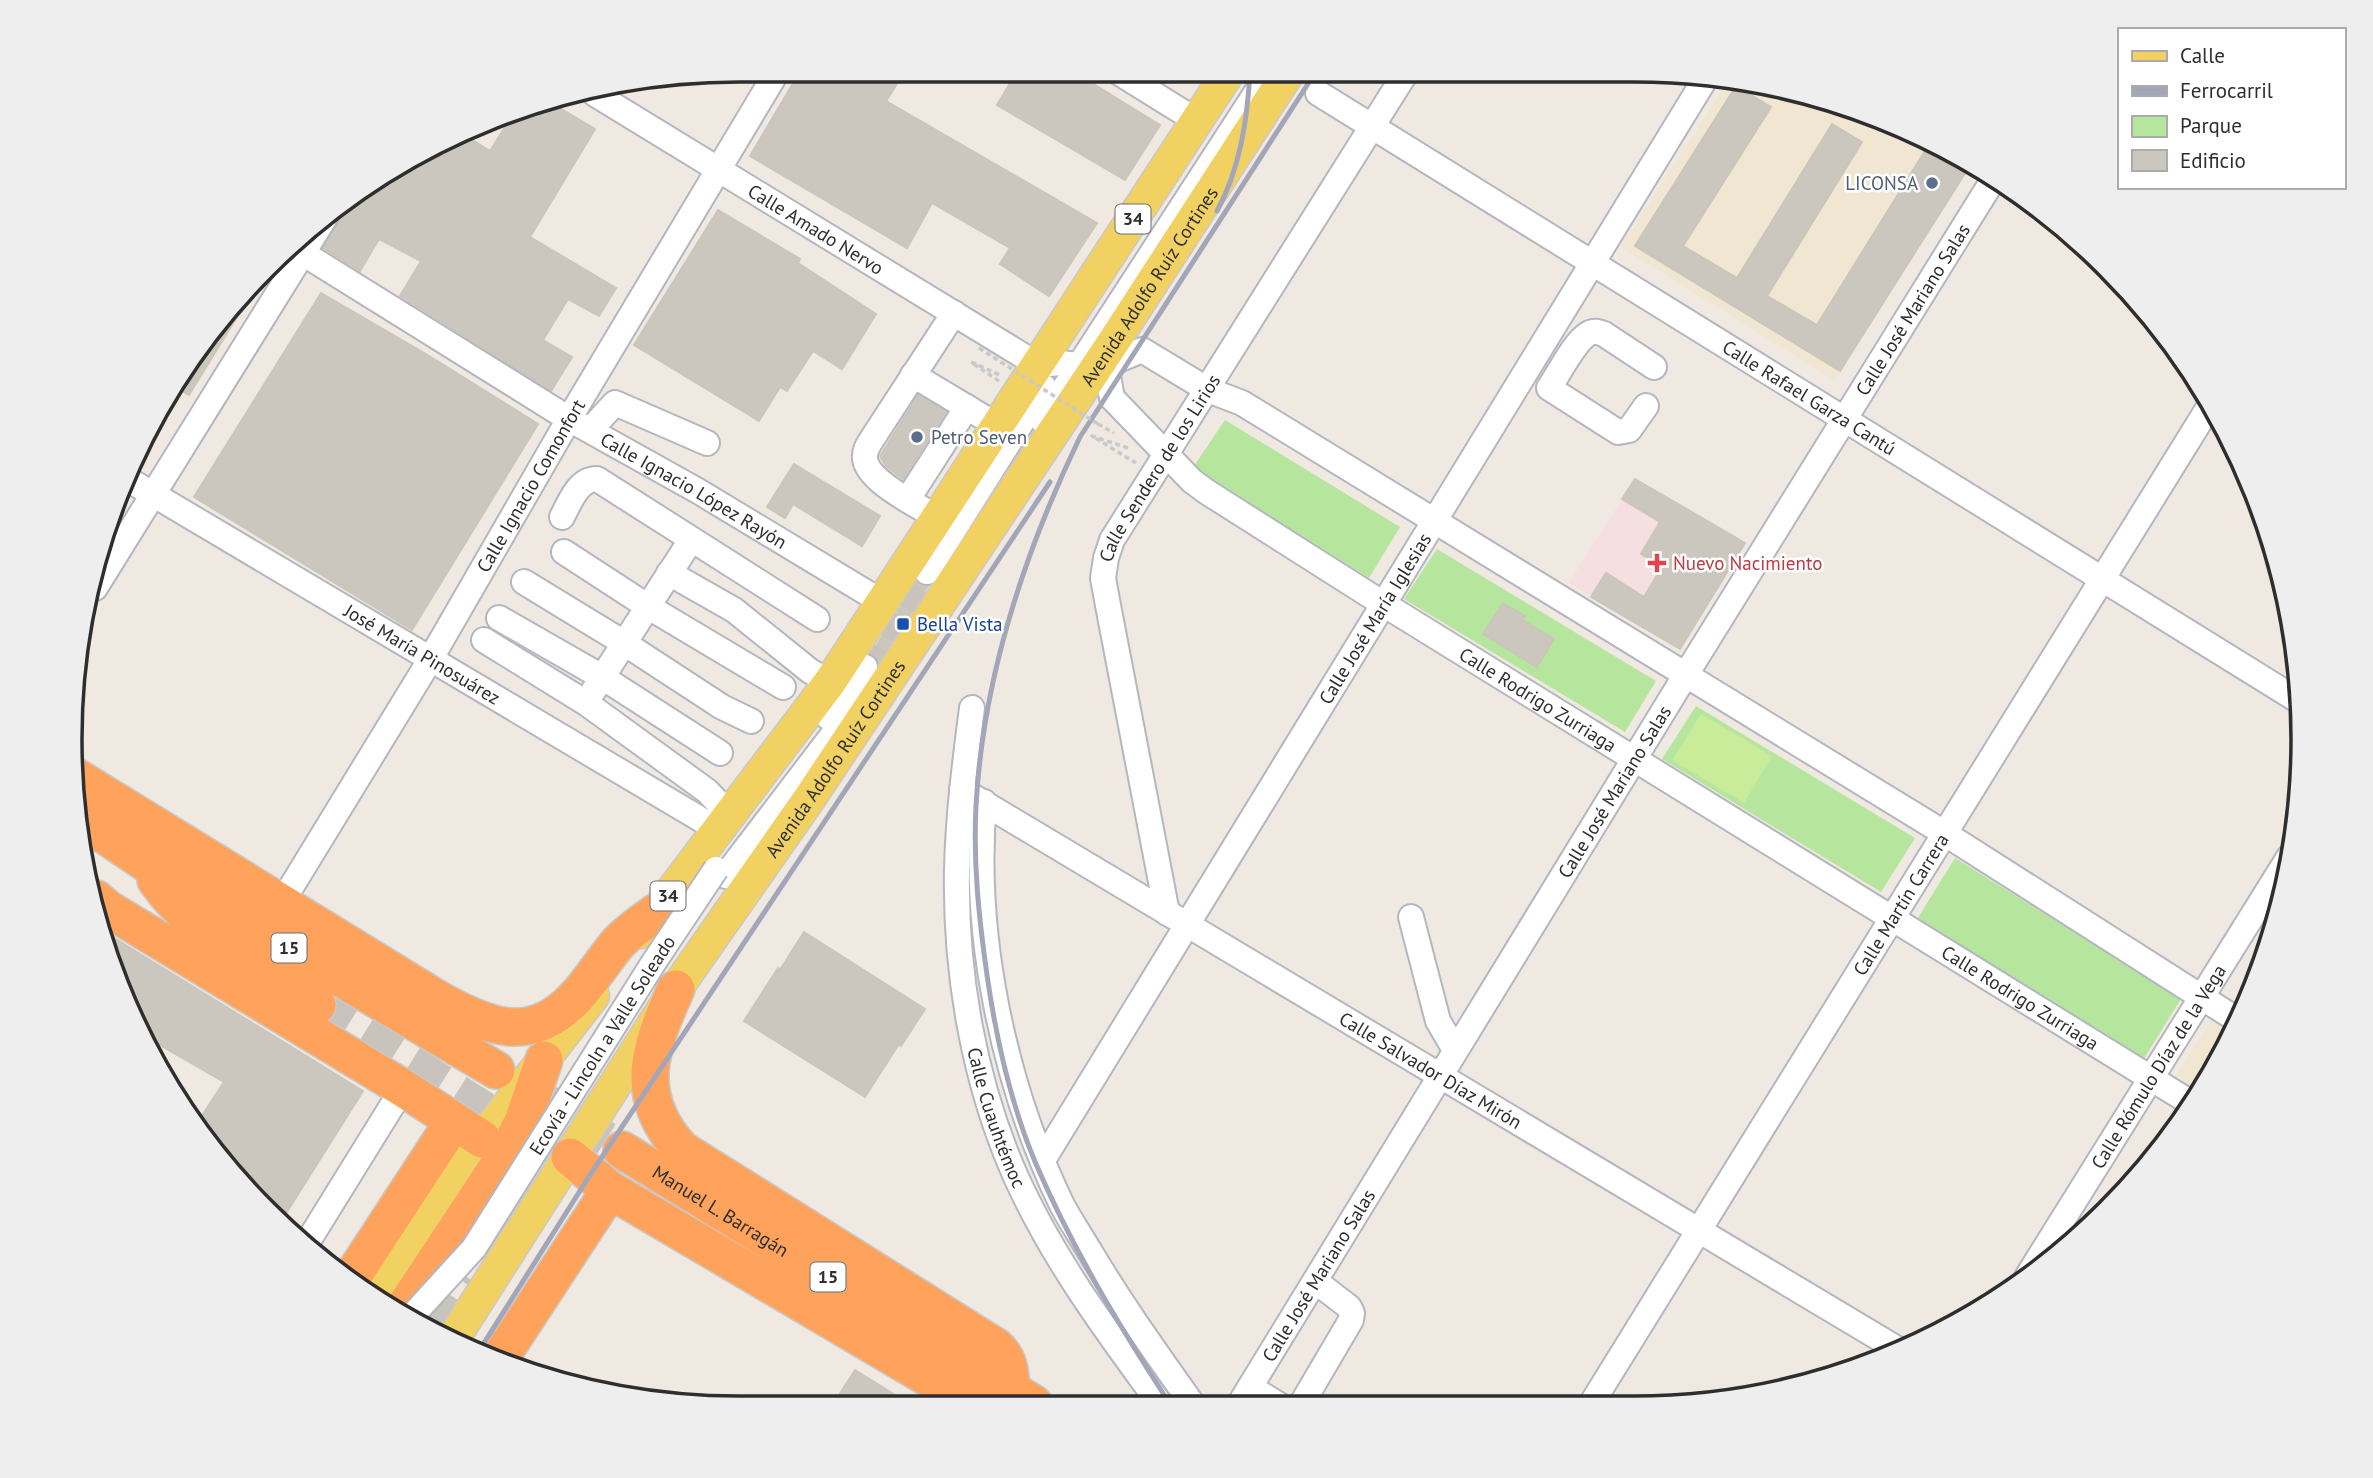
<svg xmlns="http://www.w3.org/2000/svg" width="2373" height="1478" font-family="'PT Sans',sans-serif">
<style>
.education{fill:#f0e6d1}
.medical{fill:#f5dfe0}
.green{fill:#b6e59e}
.pitch{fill:#c9ec9a}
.building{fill:#cbc7bf;stroke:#cbc5ba;stroke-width:2}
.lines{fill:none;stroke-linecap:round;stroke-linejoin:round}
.minor-tunnel{stroke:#c8c4bd;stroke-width:24;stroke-dasharray:24 12;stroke-linecap:butt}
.highway-tunnel{stroke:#c8c4bd;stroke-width:37;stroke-dasharray:37 18;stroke-linecap:butt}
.minor-casing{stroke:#b4b7c1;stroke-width:28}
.major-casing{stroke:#c9c9c9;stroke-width:35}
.highway-casing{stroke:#c9c9c9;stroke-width:40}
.path{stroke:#c9c9c9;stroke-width:3.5;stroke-dasharray:5 3.5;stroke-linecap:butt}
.minor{stroke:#fff;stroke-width:24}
.major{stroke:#f2d163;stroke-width:32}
.highway{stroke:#ffa35c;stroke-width:37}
.rail{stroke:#a3a6b8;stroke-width:5}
.minor-bridge-casing{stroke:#b4b7c1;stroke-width:28;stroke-linecap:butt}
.path-bridge{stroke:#c9c9c9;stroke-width:3.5;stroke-dasharray:5 3.5;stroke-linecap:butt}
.minor-bridge{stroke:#fff;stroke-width:24}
.service-dot{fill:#5c6f8a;stroke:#fff;stroke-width:2.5}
.health-dot{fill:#e0444e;stroke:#fff;stroke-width:2.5}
.transit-dot{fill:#1a4fb4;stroke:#fff;stroke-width:2.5}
.labels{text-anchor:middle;stroke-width:5;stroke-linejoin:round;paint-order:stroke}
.shield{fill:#fff;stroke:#6d6d6d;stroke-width:2}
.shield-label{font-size:18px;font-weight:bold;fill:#2e2e2e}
.service-label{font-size:19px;fill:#4e5e75;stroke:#fff;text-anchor:end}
.street-label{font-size:19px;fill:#2e2e2e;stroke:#fff}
.health-label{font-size:19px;fill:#be3a42;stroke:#fff;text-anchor:start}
.transit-label{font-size:19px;fill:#164399;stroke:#fff;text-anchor:start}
.rim{fill:none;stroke:#2e2e2e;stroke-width:3.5}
</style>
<rect width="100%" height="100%" fill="#efe9e1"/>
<!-- education -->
<g class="education">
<path d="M1730 78 1885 120 1928 146 1898 196 1935 220 1834 380 1621 247Z"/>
<path d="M2212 1020 2235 1034 2198 1093 2174 1079Z"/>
</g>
<!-- medical -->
<path class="medical" d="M1635 479 1745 543 1680 649 1569 583Z"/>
<!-- green -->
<g class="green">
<path d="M1225 420 1400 527 1369 578 1192 469Z"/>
<path d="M1437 549 1656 681 1625 732 1404 599Z"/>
<path d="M1696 706 1915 838 1881 892 1662 759Z"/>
<path d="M1955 858 2181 999 2143 1060 1916 921Z"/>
</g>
<!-- pitch -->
<path class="pitch" d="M1701 714 1772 756 1744 803 1672 760Z"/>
<!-- building -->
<g class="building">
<path d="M801 70 905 71 886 101 1097 223 1049 296 1000 264 1010 248 932 203 907 248 750 156Z"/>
<path d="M1017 72H1074L1160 125 1125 180 997 105Z"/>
<path d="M1736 86 1771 107 1683 246 1737 278 1832 124 1862 142 1767 296 1817 325 1928 146 1967 170 1840 371 1635 246Z"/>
<path d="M548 101 595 129 530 237 616 288 599 316 568 299 543 340 572 357 551 391 400 296 421 261 379 239 360 271 323 248 353 197 466 136 490 151 516 110 524 105Z"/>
<path d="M718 210 800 259 798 263 876 314 842 369 813 351 787 391 780 387 759 421 634 345Z"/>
<path d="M321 293 426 354 538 424 412 630 194 497Z"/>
<path d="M240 300 245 304 189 395 178 389 208 332Z"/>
<path d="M918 395 946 412 903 479 886 466 880 456Z"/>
<path d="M794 464 880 516 862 546 793 504 785 518 767 507Z"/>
<path d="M1635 479 1745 543 1680 649 1591 597 1606 573 1644 597 1662 567 1641 554 1660 522 1622 499Z"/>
<path d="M917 582 928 586 879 661 871 654Z"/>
<path d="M1503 603 1525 616 1522 620 1554 639 1537 667 1483 634Z"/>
<path d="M101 930 363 1091 283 1218 196 1125 224 1082 146 1037 105 954Z"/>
<path d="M804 932 925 1009 901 1046 899 1044 865 1097 744 1021 778 968 780 970Z"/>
<path d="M855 1370 908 1403H834Z"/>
</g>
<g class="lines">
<!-- minor-tunnel -->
<path class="minor-tunnel" d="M865 667 927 572"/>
<!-- highway-tunnel -->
<g class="highway-tunnel">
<path d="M317 1005 481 1108 505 1129 516 1149"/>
<path d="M528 1091 622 1150"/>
<path d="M425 1323 457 1271"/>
</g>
<defs>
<g id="minor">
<path d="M1118 72 1197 121"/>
<path id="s1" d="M1318 93 2299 701"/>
<path id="s2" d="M595 94 1038 365 1060 363 1096 367 1106 365 1142 350 1208 390 1242 403 1944 833 2239 1021"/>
<path id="s3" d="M293 247 569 419 698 491 882 602"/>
<path id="s4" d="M1106 365 1112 398 1192 481 1207 492 1385 605 2191 1103"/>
<path d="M913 375 998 426"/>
<path d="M1646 406 1629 430 1618 432 1549 388C1558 375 1575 341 1588 334 1594 330 1599 332 1604 334L1654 367"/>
<path d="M1043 421 1269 73"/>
<path d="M590 430 615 403 707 443"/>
<path id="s5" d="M129 480 717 829"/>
<path d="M908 499 967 407"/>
<path d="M562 517C570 502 578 479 597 479L817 619"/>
<path d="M938 518C919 506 868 482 865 459 864 451 868 445 872 439L954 313"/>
<path d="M564 552 647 606 783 687"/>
<path d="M927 572 1044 387"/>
<path d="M669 573 734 610 810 671 830 682"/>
<path d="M524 582 624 643 722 707 751 721"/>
<path d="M95 588 329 211"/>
<path d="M499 618 602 677 720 753"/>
<path d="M484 640 586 703 707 791 729 814"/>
<path d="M594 690 691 540"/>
<path id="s6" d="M972 708C965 762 958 817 957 871 955 973 974 1083 1016 1177 1053 1259 1107 1332 1160 1404"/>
<path d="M828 717 865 667"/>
<path id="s7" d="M962 790 1899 1350"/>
<path d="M984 802C972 935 1004 1085 1062 1205 1070 1220 1080 1235 1089 1250 1121 1304 1157 1354 1193 1405"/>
<path d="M725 876 854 707"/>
<path id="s8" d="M282 902 430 660 569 419 778 70"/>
<path id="s9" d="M1167 913 1107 600 1103 578 1106 558 1112 540 1405 74"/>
<path d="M1411 917 1438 1021 1455 1050"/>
<path id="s10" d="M1043 1160 1707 76"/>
<path d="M307 1243 403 1088"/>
<path id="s11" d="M2027 1277 2289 857"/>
<path d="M1250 1387 1279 1405"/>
<path id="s12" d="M1239 1405 1685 676 1993 180"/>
<path d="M1301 1405 1351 1320 1352 1313 1349 1307 1315 1281"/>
<path id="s13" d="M1590 1406 2212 402"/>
</g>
<g id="major">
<path d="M641 932 830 682 1228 73"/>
<path d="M378 1296 482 1139 593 996"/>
<path id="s14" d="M453 1339 676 989 809 799 1116 338 1288 73"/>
</g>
<g id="highway">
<path d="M76 777 439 1000C489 1027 530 1045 575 998 591 981 603 961 618 943 628 932 643 922 655 913"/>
<path d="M84 821 143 861 496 1070"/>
<path d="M156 880C195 936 261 968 317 1005"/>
<path d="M96 899 108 909 403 1088 482 1139"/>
<path id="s15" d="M622 1150 1034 1404"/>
<path d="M570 1157 610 1190 946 1388 974 1397 1011 1390C1010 1373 1010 1360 996 1347L682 1150C632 1097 649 1048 676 989"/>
<path d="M350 1280 454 1121"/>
<path d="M403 1310 507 1153 523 1122 544 1060"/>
<path d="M498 1361 610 1190"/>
</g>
</defs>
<!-- minor casing -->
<use href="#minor" class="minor-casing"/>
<!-- major casing -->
<use href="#major" class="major-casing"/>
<!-- highway casing -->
<use href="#highway" class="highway-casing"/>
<!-- path -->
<g class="path">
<path d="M999 381 971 362 1000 375"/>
<path d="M1098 424 1114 433"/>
<path d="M1128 448 1092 436 1136 463"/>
</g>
<!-- minor -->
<use href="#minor" class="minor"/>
<!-- major -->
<use href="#major" class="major"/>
<!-- highway -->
<use href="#highway" class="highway"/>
<!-- rail -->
<g class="rail">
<path d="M1217 211C1240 169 1247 121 1250 73"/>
<path d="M477 1354 590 1175 1050 482"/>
<path d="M1170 1404C1120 1327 1073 1250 1036 1164 1011 1105 996 1038 987 975 979 919 973 863 976 806 983 676 1024 553 1080 437L1315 73"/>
</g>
<defs>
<g id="minor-bridge">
<path id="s16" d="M412 1316 474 1248 654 962 716 869"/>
</g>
</defs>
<!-- minor-bridge casing -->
<use href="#minor-bridge" class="minor-bridge-casing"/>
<!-- path-bridge -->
<path class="path-bridge" d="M979 348 1098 424"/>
<!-- minor-bridge -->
<use href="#minor-bridge" class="minor-bridge"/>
</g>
<!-- markers -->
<g class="service-dot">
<circle cx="1932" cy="183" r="7"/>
<circle cx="917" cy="437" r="7"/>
</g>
<path class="health-dot" d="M1653.5 552.5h7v7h7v7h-7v7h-7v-7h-7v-7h7z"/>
<rect class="transit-dot" x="896" y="617" width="14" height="14" rx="3.5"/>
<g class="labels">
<!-- shield labels -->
<g class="shield">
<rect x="1115.5" y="204.5" width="35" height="29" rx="5"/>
<rect x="650.5" y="881.5" width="35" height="29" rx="5"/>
<rect x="271.5" y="933.5" width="35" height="29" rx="5"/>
<rect x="810.5" y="1262.5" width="35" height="29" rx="5"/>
</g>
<g class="shield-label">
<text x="1133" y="225">34</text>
<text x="668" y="902">34</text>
<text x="289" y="954">15</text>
<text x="828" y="1283">15</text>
</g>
<!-- service labels -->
<g class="service-label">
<text x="1918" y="190">LICONSA</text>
<text x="931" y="444" text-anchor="start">Petro Seven</text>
</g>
<!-- street labels -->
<g class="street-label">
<text dy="7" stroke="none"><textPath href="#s2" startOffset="259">Calle Amado Nervo</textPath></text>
<text dy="7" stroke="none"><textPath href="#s14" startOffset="1262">Avenida Adolfo Ruíz Cortines</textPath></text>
<text dy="7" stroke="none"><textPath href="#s12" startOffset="1286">Calle José Mariano Salas</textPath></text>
<text dy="7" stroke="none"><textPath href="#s1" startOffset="578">Calle Rafael Garza Cantú</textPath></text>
<text dy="7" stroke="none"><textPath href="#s9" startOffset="466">Calle Sendero de los Lirios</textPath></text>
<text dy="7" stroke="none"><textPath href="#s8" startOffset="485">Calle Ignacio Comonfort</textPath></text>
<text dy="7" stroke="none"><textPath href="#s3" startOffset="469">Calle Ignacio López Rayón</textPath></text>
<text dy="7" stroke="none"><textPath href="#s10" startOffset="635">Calle José María Iglesias</textPath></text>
<text dy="7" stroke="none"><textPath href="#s5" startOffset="341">José María Pinosuárez</textPath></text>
<text dy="7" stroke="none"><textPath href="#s4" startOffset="558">Calle Rodrigo Zurriaga</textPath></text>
<text dy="7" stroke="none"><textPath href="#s14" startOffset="695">Avenida Adolfo Ruíz Cortines</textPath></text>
<text dy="7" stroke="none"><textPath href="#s12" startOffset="719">Calle José Mariano Salas</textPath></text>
<text dy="7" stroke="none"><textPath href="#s13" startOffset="590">Calle Martín Carrera</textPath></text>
<text dy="7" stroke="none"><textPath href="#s4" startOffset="1125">Calle Rodrigo Zurriaga</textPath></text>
<text dy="7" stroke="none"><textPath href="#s16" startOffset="332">Ecovía - Lincoln a Valle Soleado</textPath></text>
<text dy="7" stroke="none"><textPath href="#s11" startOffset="248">Calle Rómulo Díaz de la Vega</textPath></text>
<text dy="7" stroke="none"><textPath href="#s7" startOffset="546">Calle Salvador Díaz Mirón</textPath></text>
<text dy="7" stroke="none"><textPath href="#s6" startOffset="415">Calle Cuauhtémoc</textPath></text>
<text dy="7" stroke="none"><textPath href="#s15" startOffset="116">Manuel L. Barragán</textPath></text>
<text dy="7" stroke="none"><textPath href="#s12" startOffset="152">Calle José Mariano Salas</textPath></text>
</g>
<!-- health labels -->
<g class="health-label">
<text x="1673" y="570">Nuevo Nacimiento</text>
</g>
<!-- transit labels -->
<g class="transit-label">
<text x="917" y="631">Bella Vista</text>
</g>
</g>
<!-- crop -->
<path d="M0 0H2373V1478H0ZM739 82H1634A657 657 0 0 1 2291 739V739A657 657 0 0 1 1634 1396H739A657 657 0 0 1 82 739V739A657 657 0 0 1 739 82Z" fill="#eee" fill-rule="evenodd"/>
<path class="rim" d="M739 82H1634A657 657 0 0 1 2291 739V739A657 657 0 0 1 1634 1396H739A657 657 0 0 1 82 739V739A657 657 0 0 1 739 82Z"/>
<!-- legend -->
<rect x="2118" y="28" width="228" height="161" fill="#ffffff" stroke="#ababab" stroke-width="2"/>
<rect x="2132" y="51" width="35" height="10" fill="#f2d163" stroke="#ababab" stroke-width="2"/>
<text x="2180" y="63" font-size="21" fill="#2e2e2e">Calle</text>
<rect x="2132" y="86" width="35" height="10" fill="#a3a6b8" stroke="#ababab" stroke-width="2"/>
<text x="2180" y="98" font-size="21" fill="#2e2e2e">Ferrocarril</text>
<rect x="2132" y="116" width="35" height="21" fill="#b6e59e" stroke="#ababab" stroke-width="2"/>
<text x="2180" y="133" font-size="21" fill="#2e2e2e">Parque</text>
<rect x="2132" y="150" width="35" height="21" fill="#cbc7bf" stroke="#ababab" stroke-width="2"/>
<text x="2180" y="168" font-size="21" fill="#2e2e2e">Edificio</text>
</svg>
